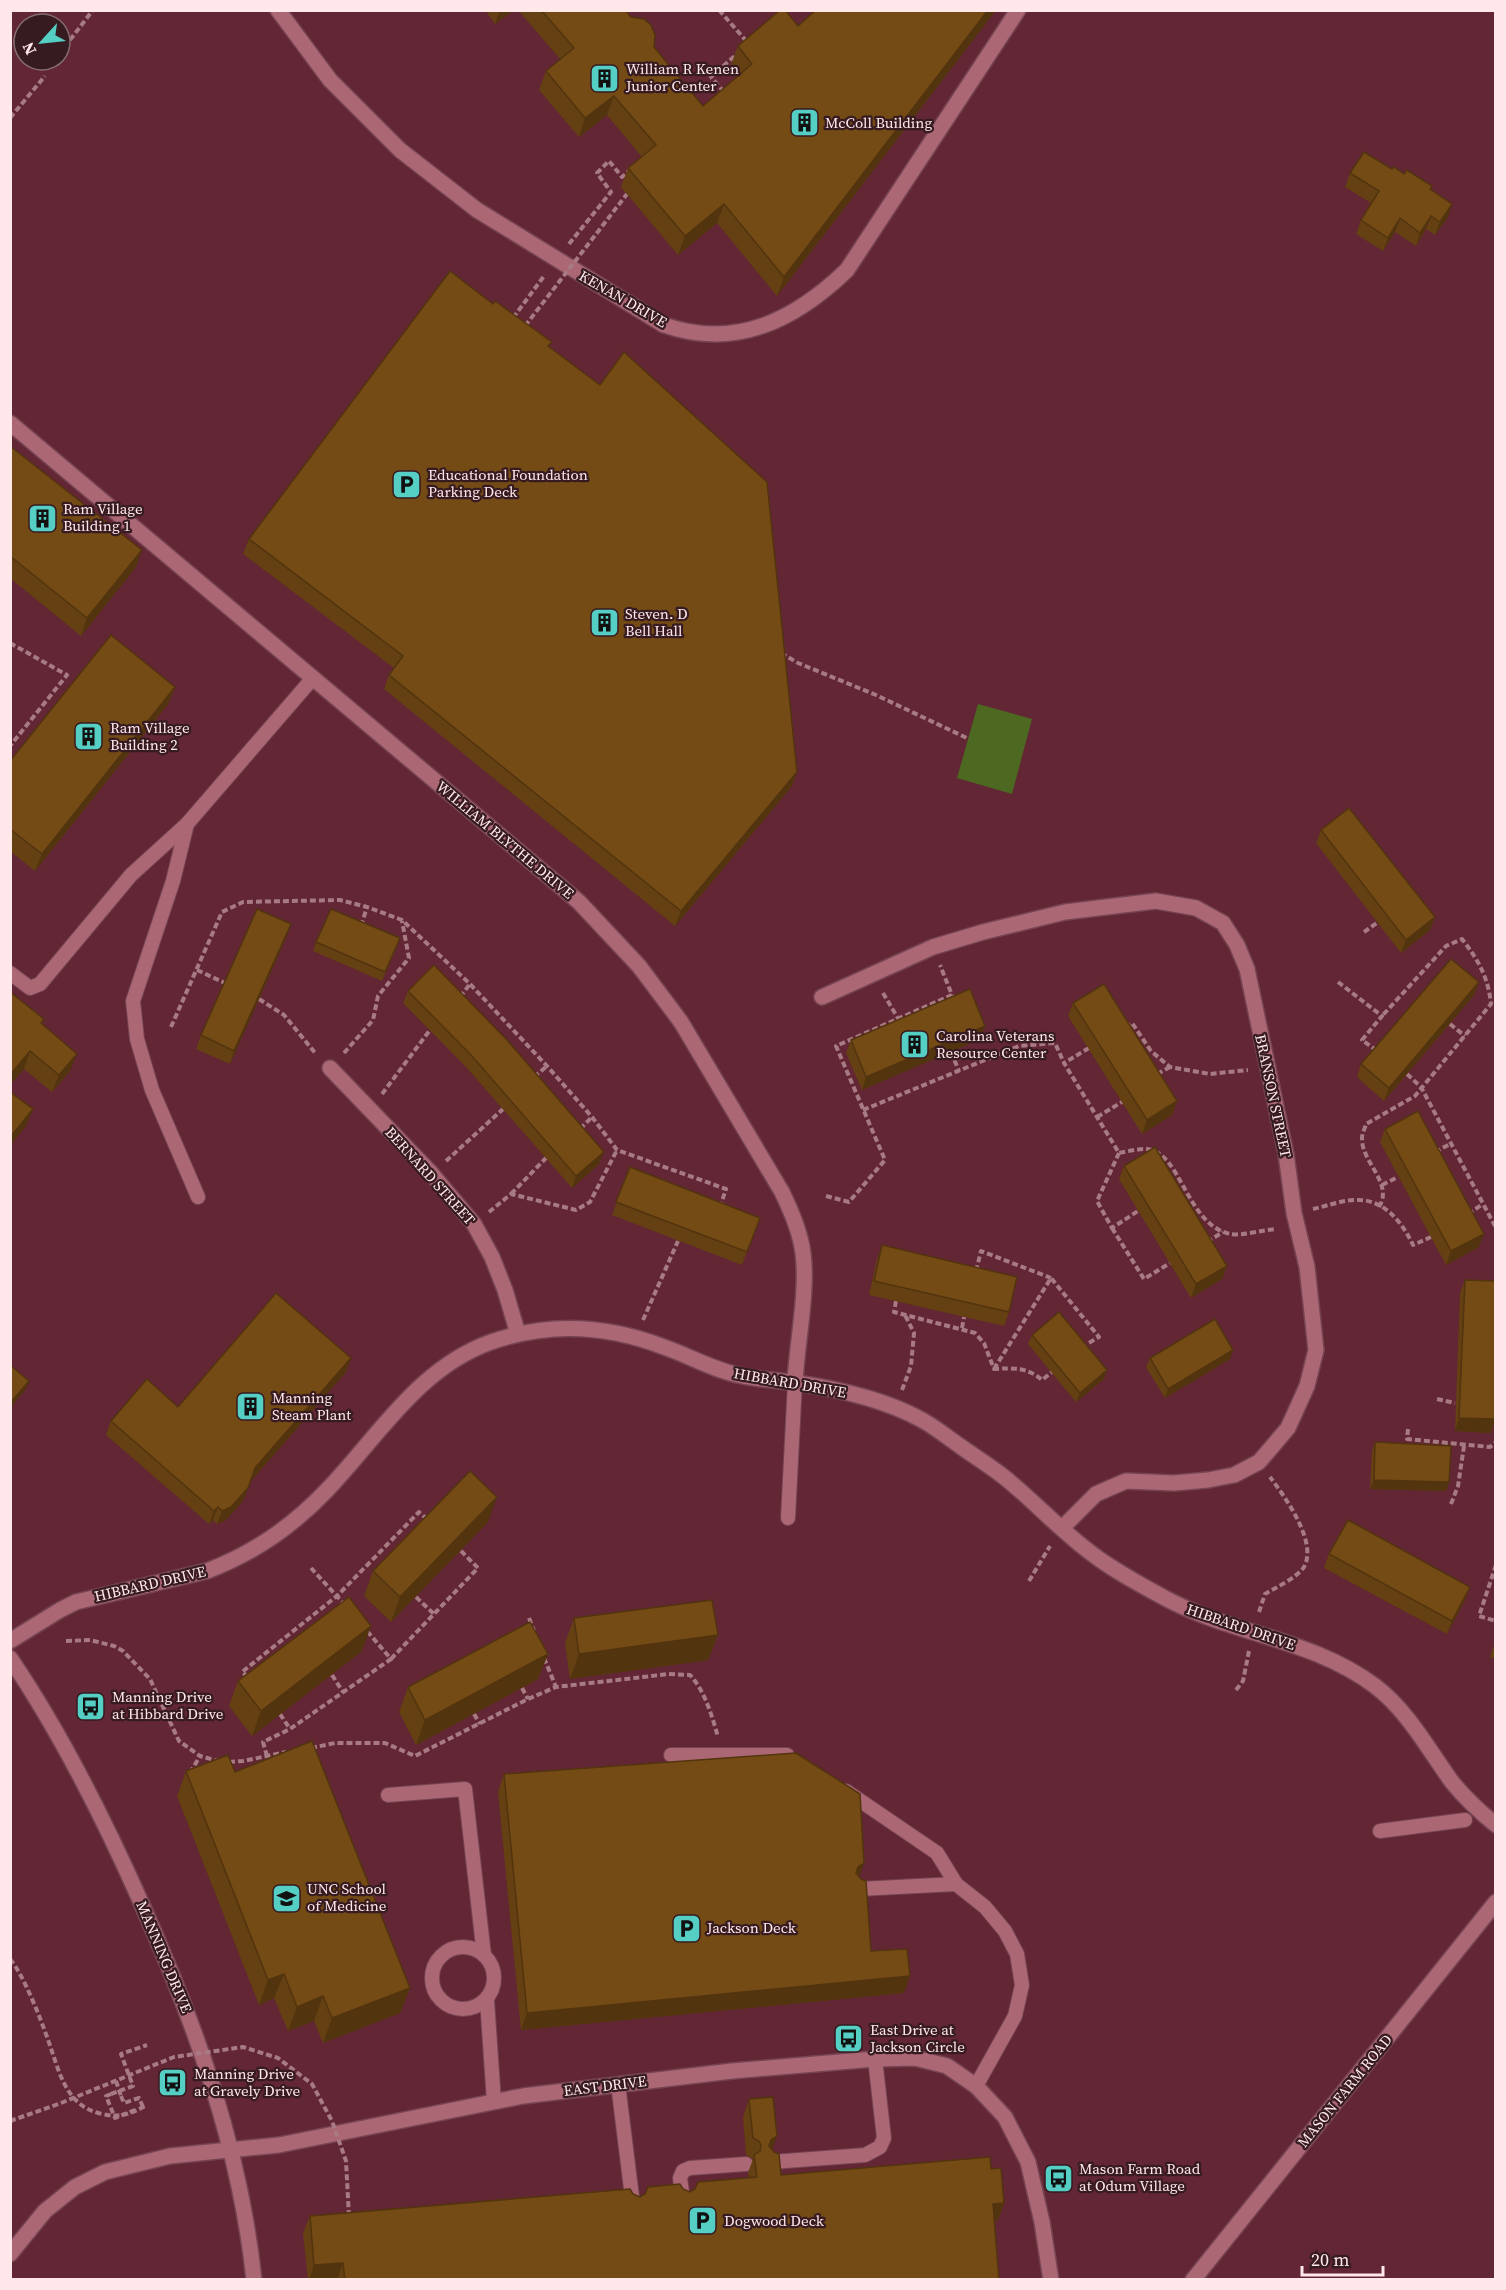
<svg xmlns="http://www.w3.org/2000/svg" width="1506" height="2290" font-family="'Source Serif 4',serif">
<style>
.green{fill:#4c6821}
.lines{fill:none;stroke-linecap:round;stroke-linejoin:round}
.service-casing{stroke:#754352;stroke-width:16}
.minor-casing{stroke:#754352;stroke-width:18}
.tertiary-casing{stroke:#754352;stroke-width:18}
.path{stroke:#a77a84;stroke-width:4;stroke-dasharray:6 3;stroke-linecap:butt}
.service{stroke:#ab6774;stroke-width:14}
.minor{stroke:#ab6774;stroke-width:15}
.tertiary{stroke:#ab6774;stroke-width:15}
.path-bridge{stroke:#a77a84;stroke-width:4;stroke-dasharray:6 3;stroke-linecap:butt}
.wall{fill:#654012}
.shaded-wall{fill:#52340f}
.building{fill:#754b15;stroke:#52340f;stroke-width:1.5}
.labels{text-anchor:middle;stroke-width:4.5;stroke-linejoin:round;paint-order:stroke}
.poi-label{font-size:15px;fill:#ffe7ea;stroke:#361b20;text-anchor:start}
.street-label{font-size:15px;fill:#ffe7ea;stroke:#361b20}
</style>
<rect width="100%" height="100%" fill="#622634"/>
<!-- green -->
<path class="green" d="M978 704 1032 719 1012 794 957 778Z"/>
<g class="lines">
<defs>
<g id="service">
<path d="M187 824 173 881 133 1001 137 1039 152 1090 198 1197"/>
<path d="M10 973 30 988 40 984 131 875 187 824 313 678"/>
<path d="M788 1518 795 1382"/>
<path d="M671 1755H787"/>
<path d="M846 1791 937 1853 956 1884 985 1907 1005 1931 1017 1954 1022 1985 1015 2016 976 2086"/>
<path d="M388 1795 465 1789 484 1955"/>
<path d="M1380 1831 1465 1820"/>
<path d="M859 1889 956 1884"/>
<circle cx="463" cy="1978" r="31"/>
<path d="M487 2000 494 2102"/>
<path d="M618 2084 633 2205"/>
<path d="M772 2162 865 2155 880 2147 884 2138 875 2059"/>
<path d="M683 2200 680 2178 683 2171 690 2168 746 2164"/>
</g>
<g id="minor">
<path d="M278 10 330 80 400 150 477 210 664 325C736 350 795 320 847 270L1018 10"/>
<path d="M10 423 579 902 639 966 681 1022 782 1192C791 1211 800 1231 803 1253 808 1292 797 1342 795 1382"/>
<path d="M822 997 933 947 983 932 1065 912 1156 901 1196 908 1223 923 1237 945 1247 969 1286 1154 1294 1213 1307 1267 1316 1350 1307 1386 1288 1428 1259 1462 1234 1475 1208 1480 1174 1483 1126 1481 1096 1494 1062 1528"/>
<path d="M330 1068 431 1173 474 1224 492 1257 505 1290 518 1334"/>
<path d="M10 1641 60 1610 76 1602 207 1571C252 1554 293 1526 327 1490 378 1437 418 1368 491 1342 548 1322 607 1325 664 1347 690 1356 715 1371 743 1376 761 1380 779 1380 797 1383 838 1389 884 1399 922 1420 935 1427 947 1437 960 1446 974 1456 990 1466 1004 1477 1034 1501 1060 1530 1091 1553 1113 1570 1139 1584 1163 1597 1232 1635 1311 1638 1375 1686 1408 1711 1428 1749 1452 1782 1465 1798 1480 1812 1496 1825"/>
<path d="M10 2254 45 2211 75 2187 105 2172 170 2156 279 2145 523 2096 732 2071 875 2059 915 2058 947 2066 976 2086 1005 2117 1028 2162 1042 2222 1051 2280"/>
<path d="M1193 2280 1496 1902"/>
</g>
<path id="tertiary" d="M10 1658C61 1733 102 1815 139 1898 194 2020 240 2146 254 2280"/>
</defs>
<!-- service casing -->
<use href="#service" class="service-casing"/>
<!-- minor casing -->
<use href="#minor" class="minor-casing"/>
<!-- tertiary casing -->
<use href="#tertiary" class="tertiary-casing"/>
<!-- path -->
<g class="path">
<path d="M719 10 748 43"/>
<path d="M70 40 93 10"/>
<path d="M724 92 711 77 737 54"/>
<path d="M10 118 45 76"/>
<path d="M569 244 611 192 597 173 609 161 622 177 630 170"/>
<path d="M513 318 544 276"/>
<path d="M10 643 67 675 10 746"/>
<path d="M781 653 798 663 876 695 969 739"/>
<path d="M361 926 367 907"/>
<path d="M1364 932 1378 922"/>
<path d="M197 970 225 983"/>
<path d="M1338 982 1382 1016 1362 1040 1376 1050"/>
<path d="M883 993 899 1020"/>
<path d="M460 997 470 984"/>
<path d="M259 999 284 1015 316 1054"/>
<path d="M1450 1024 1465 1036"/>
<path d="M171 1027 222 912 243 902 340 900 367 907 402 920 470 984 547 1066 592 1117 617 1150 726 1189 720 1207"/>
<path d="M1125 1027 1132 1023 1151 1051 1170 1067 1210 1074 1248 1070"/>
<path d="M1089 1048 1064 1063 1119 1153C1128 1151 1138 1149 1147 1149 1181 1152 1186 1224 1230 1234 1241 1236 1264 1230 1276 1229"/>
<path d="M951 1052 959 1071"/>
<path d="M344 1053 373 1020 378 996 409 958 402 921"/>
<path d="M1157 1074 1170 1067"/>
<path d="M1407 1074 1421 1087 1496 1228"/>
<path d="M534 1077 547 1066"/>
<path d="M382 1094 430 1030"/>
<path d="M863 1110 1019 1046 1055 1043 1064 1063"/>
<path d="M1097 1117 1122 1102"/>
<path d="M580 1129 592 1117"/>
<path d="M1435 1152 1450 1144"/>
<path d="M1119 1153 1097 1201 1112 1228 1138 1211"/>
<path d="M446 1161 503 1109"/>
<path d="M1382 1185 1398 1177"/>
<path d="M511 1194 546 1158"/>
<path d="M826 1196 849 1202 885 1160 836 1046 952 995 940 965"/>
<path d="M1379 1207C1394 1183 1361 1162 1362 1138 1362 1134 1365 1128 1366 1124L1415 1096 1491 1004C1488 977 1479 961 1462 939L1446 946 1382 1016"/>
<path d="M1313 1209C1327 1206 1345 1199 1360 1200 1386 1201 1403 1224 1413 1245L1431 1237"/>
<path d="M489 1212 511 1194 576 1210 590 1202 617 1150"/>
<path d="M1468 1214 1483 1204"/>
<path d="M1112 1228 1144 1279 1170 1263"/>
<path d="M1207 1242 1223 1232"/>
<path d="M976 1271 981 1251 1051 1278"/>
<path d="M896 1301 894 1312 975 1333 984 1343 994 1369C1014 1368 1027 1367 1042 1380L1052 1372"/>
<path d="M643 1320 678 1241"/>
<path d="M962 1328 964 1317"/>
<path d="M994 1369 1051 1278 1099 1337 1082 1347"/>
<path d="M902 1390 911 1366 914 1333 905 1315"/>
<path d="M1437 1399 1455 1403"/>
<path d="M1408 1429 1407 1439 1490 1447 1496 1442"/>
<path d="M1451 1504 1458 1486 1464 1446"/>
<path d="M1496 1565 1479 1616 1496 1621"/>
<path d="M311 1568 345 1605"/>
<path d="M1029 1581 1050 1546"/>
<path d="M416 1597 434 1614"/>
<path d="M1259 1612 1265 1594C1275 1588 1298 1577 1304 1567 1318 1542 1285 1497 1270 1477"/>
<path d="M529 1618 534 1631"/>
<path d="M66 1641 90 1640 114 1646 123 1651 150 1679 179 1741 200 1756 218 1761"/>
<path d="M544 1658 556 1687"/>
<path d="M391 1659 478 1568 460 1550"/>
<path d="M332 1675 343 1692"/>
<path d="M248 1677 242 1672 337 1596 419 1512 428 1520"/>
<path d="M522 1688 528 1699"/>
<path d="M1236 1690 1243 1681 1249 1651"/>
<path d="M280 1714 290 1729"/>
<path d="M474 1714 480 1724"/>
<path d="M311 1748 335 1743H385L415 1756 528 1699 556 1687 669 1674 690 1675C705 1691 712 1716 718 1737"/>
<path d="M267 1756 263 1742 290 1729 391 1659 367 1631"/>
<path d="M229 1762 243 1761 286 1752"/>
<path d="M190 1773 200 1756"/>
<path d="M10 1959C23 1974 40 2017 47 2037 59 2069 64 2106 102 2114 119 2118 131 2114 145 2106"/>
<path d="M111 2094 133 2086 121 2054 147 2045"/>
<path d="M121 2096 124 2103 139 2098 143 2107 141 2108"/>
</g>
<!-- service -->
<use href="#service" class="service"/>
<!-- minor -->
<use href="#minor" class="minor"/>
<!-- tertiary -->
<use href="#tertiary" class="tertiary"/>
<!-- path-bridge -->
<g class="path-bridge">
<path d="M525 326 627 194"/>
<path d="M116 2081 121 2096"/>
<path d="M111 2094 106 2096 115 2118 137 2109"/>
<path d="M10 2121 61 2103 174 2057 243 2047 278 2058 312 2084 332 2121 346 2161 349 2217"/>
</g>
</g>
<!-- wall -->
<g class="wall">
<path d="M485 10H514L495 24Z"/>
<path d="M518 10H625L654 47 703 106 739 75 731 65 738 46 798 26 996 10 777 296 717 223 678 255 621 187 628 168 642 157 607 115 579 137 539 90 546 71 560 59Z"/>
<path d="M1392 169 1430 190 1448 217 1435 235 1426 229 1416 246 1395 232 1383 251 1356 234 1361 220 1371 203 1345 187 1350 173Z"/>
<path d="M550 347 797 772 792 786 675 926 384 689 389 675 394 668 243 554 249 539Z"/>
<path d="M10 446 136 567 81 636 10 578Z"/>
<path d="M175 687 168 704 35 871 10 851V761Z"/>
<path d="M1321 830 1430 930 1401 953 1316 843Z"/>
<path d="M286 938 230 1064 196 1049 201 1035Z"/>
<path d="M316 942 397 947 382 981 313 951Z"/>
<path d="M1479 982 1474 995 1384 1101 1357 1077 1361 1064Z"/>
<path d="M408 991 599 1164 572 1188 467 1068 403 1003Z"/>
<path d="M10 992 44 1019 42 1024 70 1071 52 1092 24 1069 10 1085Z"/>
<path d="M1073 1003 1177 1101 1172 1115 1142 1134 1068 1016Z"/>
<path d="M985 1026 980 1039 862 1090 846 1053 851 1040Z"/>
<path d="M1385 1129 1479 1247 1446 1265 1380 1142Z"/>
<path d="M1124 1166 1227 1266 1222 1279 1191 1298 1119 1179Z"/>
<path d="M630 1167 760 1218 742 1265 612 1215Z"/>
<path d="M882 1245 1009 1312 1004 1326 869 1295 877 1259Z"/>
<path d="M1465 1280 1495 1419 1491 1433 1455 1431 1460 1293Z"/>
<path d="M1032 1335 1104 1379 1076 1402 1028 1344Z"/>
<path d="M351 1358 346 1372 251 1481 243 1501 226 1520 217 1524 213 1520 209 1524 106 1435 111 1421 178 1407Z"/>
<path d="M1150 1358 1230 1359 1165 1398 1146 1367Z"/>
<path d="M1375 1442 1449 1482 1446 1491 1370 1489 1372 1451Z"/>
<path d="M488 1522 391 1622 364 1596 373 1571Z"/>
<path d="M1329 1554 1465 1600 1447 1634 1324 1568Z"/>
<path d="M574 1618 718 1635 708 1660 570 1679 565 1643Z"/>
<path d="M1496 1639V1659L1490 1657Z"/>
<path d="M362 1651 252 1736 229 1706 238 1681Z"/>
<path d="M548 1654 538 1679 416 1745 399 1712 408 1687Z"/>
<path d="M186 1771 235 1772 410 1988 400 2013 323 2043 314 2021 288 2031 274 1998 259 2005 177 1796Z"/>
<path d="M504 1774 859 1877 871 1951 904 1993 521 2030 498 1792Z"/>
<path d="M749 2099 772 2150 781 2175 991 2169 1004 2203 998 2220 994 2221 999 2280H308L303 2233 310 2216 633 2194 640 2197 683 2189 690 2192 749 2178 748 2173 753 2159 746 2155 743 2117Z"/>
</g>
<!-- shaded-wall -->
<g class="shaded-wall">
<path d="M500 10H514L495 24Z"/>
<path d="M988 10H996L777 296 784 277Z"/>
<path d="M614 96 607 115 579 137 585 118Z"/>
<path d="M724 204 717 223 678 255 685 236Z"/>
<path d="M1452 204 1448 217 1435 235 1440 222Z"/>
<path d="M1431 216 1426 229 1416 246 1420 233Z"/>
<path d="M1400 218 1395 232 1383 251 1388 238Z"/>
<path d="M142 550 136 567 81 636 87 618Z"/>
<path d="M175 687 168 704 35 871 42 854Z"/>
<path d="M797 772 792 786 675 926 681 911Z"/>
<path d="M1435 917 1430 930 1401 953 1406 940Z"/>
<path d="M291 924 286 938 230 1064 234 1051Z"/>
<path d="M1479 982 1474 995 1384 1101 1389 1088Z"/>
<path d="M985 1026 980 1039 862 1090 866 1077Z"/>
<path d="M30 1051 24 1069 10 1085V1075Z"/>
<path d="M77 1054 70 1071 52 1092 59 1075Z"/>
<path d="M1177 1101 1172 1115 1142 1134 1147 1120Z"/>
<path d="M33 1109 26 1126 10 1146V1140L12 1135Z"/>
<path d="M604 1152 599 1164 572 1188 576 1176Z"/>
<path d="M1484 1234 1479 1247 1446 1265 1451 1251Z"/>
<path d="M1227 1266 1222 1279 1191 1298 1196 1284Z"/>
<path d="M1233 1350 1230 1359 1165 1398 1168 1389Z"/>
<path d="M351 1358 346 1372 251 1481 243 1501 226 1520 217 1524 222 1511 255 1468Z"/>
<path d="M1107 1370 1104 1379 1076 1402 1080 1393Z"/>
<path d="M29 1381 26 1389 10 1408V1403Z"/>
<path d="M1459 1418 1495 1419 1491 1433 1455 1431Z"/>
<path d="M1374 1480 1449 1482 1446 1491 1370 1489Z"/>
<path d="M497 1497 488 1522 391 1622 400 1597Z"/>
<path d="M218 1507 213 1520 209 1524 214 1511Z"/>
<path d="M1470 1587 1465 1600 1447 1634 1452 1621Z"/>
<path d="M371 1626 362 1651 252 1736 261 1711Z"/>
<path d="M718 1635 708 1660 570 1679 579 1654Z"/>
<path d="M548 1654 538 1679 416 1745 425 1720Z"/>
<path d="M864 1863 858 1880 851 1884 858 1867Z"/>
<path d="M284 1974 274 1998 259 2005 268 1980Z"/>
<path d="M910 1976 904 1993 521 2030 527 2013Z"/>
<path d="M410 1988 400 2013 323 2043 332 2018Z"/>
<path d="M323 1996 314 2021 288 2031 297 2007Z"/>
<path d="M777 2136 771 2153 764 2158 771 2140Z"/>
<path d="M1004 2203 998 2220 986 2221 993 2204Z"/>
<path d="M343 2263 337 2280H309L314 2265Z"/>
</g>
<!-- building -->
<g class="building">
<path d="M541 10H625L631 17 644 19 651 25 655 35 654 47 703 106 752 64 738 46 780 10H785L798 26 816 10H988L784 277 724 204 685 236 628 168 656 145 614 96 585 118 546 71 574 48Z"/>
<path d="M1364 152 1392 169 1394 167 1404 174 1407 170 1432 186 1430 189 1452 204 1440 222 1431 216 1420 233 1400 218 1388 238 1361 220 1379 191 1350 173Z"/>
<path d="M450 271 493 304 495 301 552 342 548 346 600 385 624 352 767 482 797 772 681 911 389 675 403 656 249 539Z"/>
<path d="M10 446 142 550 87 618 10 556Z"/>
<path d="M111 635 175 687 42 854 10 829V761Z"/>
<path d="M1349 808 1435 917 1406 940 1321 830Z"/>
<path d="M257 909 291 924 234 1051 201 1035Z"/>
<path d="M331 909 400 938 385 972 316 942Z"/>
<path d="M1451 959 1479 982 1389 1088 1361 1064Z"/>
<path d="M434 965 508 1041 604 1152 576 1176 472 1056 408 991Z"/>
<path d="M1104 984 1177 1101 1147 1120 1073 1003Z"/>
<path d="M970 989 985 1026 866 1077 851 1040Z"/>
<path d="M10 992 44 1019 41 1023 77 1054 59 1075 30 1051 10 1075Z"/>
<path d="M10 1092 33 1109 12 1135 10 1133Z"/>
<path d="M1418 1111 1484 1234 1451 1251 1385 1129Z"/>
<path d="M1155 1147 1227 1266 1196 1284 1124 1166Z"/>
<path d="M630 1167 760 1218 747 1252 616 1202Z"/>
<path d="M882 1245 1017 1277 1009 1312 874 1281Z"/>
<path d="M1465 1280 1496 1281 1495 1419 1459 1418Z"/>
<path d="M276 1293 351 1358 255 1468 248 1488 231 1507 222 1511 218 1507 214 1511 111 1421 147 1379 178 1407Z"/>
<path d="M1059 1312 1107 1370 1080 1393 1032 1335Z"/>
<path d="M1215 1319 1233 1350 1168 1389 1150 1358Z"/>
<path d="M10 1365 29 1381 10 1403Z"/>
<path d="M1375 1442 1451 1446 1449 1482 1374 1480Z"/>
<path d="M470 1471 497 1497 400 1597 373 1571Z"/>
<path d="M1348 1520 1470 1587 1452 1621 1329 1554Z"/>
<path d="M349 1597 371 1626 261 1711 238 1681Z"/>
<path d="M712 1600 718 1635 579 1654 574 1618Z"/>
<path d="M530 1622 548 1654 425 1720 408 1687Z"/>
<path d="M312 1741 410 1988 332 2018 323 1996 297 2007 284 1974 268 1980 186 1771 228 1755 235 1772Z"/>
<path d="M796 1753 860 1794 864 1863 858 1867 856 1873 861 1879 866 1881 871 1951 907 1949 910 1976 527 2013 504 1774Z"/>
<path d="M773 2097 777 2136 771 2140 769 2146 774 2152 779 2154 781 2175 990 2157 991 2169 1001 2168 1004 2203 993 2204 999 2280H345L343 2263 314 2265 310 2216 630 2189 633 2194 640 2197 645 2194 648 2187 680 2184 683 2189 690 2192 695 2189 698 2182 757 2177 754 2155 760 2151 761 2145 759 2141 753 2138 749 2099Z"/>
</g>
<!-- icons -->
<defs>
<symbol id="building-square" viewBox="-11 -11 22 22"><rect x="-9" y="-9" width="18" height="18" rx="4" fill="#55cec4" stroke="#361b20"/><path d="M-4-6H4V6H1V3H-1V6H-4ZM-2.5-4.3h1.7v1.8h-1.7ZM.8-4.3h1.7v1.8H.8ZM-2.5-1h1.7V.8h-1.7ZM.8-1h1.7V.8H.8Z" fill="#111"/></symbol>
<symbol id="parking-square" viewBox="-11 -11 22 22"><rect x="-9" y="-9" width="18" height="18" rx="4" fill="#55cec4" stroke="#361b20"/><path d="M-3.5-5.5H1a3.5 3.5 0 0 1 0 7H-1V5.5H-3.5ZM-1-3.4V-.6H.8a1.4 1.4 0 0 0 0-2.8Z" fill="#111"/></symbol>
<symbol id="bus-square" viewBox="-11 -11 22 22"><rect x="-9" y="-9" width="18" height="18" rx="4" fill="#55cec4" stroke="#361b20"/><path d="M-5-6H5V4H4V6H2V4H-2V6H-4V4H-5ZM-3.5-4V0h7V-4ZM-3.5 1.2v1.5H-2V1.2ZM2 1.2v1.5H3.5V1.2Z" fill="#111"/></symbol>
<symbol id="university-square" viewBox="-11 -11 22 22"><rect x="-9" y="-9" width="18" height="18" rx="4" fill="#55cec4" stroke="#361b20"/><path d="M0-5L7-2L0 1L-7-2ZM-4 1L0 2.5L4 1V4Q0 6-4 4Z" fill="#111"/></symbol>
</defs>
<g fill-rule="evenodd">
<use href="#building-square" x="588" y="62" width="33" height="33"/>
<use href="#building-square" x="788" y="106" width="33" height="33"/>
<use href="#parking-square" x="390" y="468" width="33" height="33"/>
<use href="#building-square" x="26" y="502" width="33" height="33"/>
<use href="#building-square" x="588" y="606" width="33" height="33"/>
<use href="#building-square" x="72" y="720" width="33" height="33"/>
<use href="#building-square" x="898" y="1028" width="33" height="33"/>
<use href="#building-square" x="234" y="1390" width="33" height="33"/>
<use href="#bus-square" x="74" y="1690" width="33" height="33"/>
<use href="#university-square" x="270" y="1882" width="33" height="33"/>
<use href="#parking-square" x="670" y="1912" width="33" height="33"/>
<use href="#bus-square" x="832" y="2022" width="33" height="33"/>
<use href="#bus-square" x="156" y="2066" width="33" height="33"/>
<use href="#bus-square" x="1042" y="2162" width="33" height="33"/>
<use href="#parking-square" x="686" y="2204" width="33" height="33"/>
</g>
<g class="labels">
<!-- poi labels -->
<g class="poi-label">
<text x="626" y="74">William R Kenen<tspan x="626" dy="17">Junior Center</tspan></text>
<text x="825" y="128">McColl Building</text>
<text x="428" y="480">Educational Foundation<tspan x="428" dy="17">Parking Deck</tspan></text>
<text x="63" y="514">Ram Village<tspan x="63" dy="17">Building 1</tspan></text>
<text x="625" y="619">Steven. D<tspan x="625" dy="17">Bell Hall</tspan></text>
<text x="110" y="733">Ram Village<tspan x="110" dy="17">Building 2</tspan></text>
<text x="936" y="1041">Carolina Veterans<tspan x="936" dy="17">Resource Center</tspan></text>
<text x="272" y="1403">Manning<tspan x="272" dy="17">Steam Plant</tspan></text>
<text x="112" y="1702">Manning Drive<tspan x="112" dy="17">at Hibbard Drive</tspan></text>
<text x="307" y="1894">UNC School<tspan x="307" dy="17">of Medicine</tspan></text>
<text x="707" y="1933">Jackson Deck</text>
<text x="870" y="2035">East Drive at<tspan x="870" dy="17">Jackson Circle</tspan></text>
<text x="194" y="2079">Manning Drive<tspan x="194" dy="17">at Gravely Drive</tspan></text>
<text x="1079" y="2174">Mason Farm Road<tspan x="1079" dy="17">at Odum Village</tspan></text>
<text x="724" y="2226">Dogwood Deck</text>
</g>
<!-- street labels -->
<g class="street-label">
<text transform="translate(623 299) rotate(30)" y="5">KENAN DRIVE</text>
<text transform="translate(505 840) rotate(40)" y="5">WILLIAM BLYTHE DRIVE</text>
<text transform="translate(1273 1096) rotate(78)" y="5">BRANSON STREET</text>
<text transform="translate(430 1176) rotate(48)" y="5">BERNARD STREET</text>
<text transform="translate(790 1383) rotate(10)" y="5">HIBBARD DRIVE</text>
<text transform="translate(150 1584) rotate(-13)" y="5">HIBBARD DRIVE</text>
<text transform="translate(1241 1627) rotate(19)" y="5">HIBBARD DRIVE</text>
<text transform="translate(164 1957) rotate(67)" y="5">MANNING DRIVE</text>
<text transform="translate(605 2086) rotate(-7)" y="5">EAST DRIVE</text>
<text transform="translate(1345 2091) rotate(-51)" y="5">MASON FARM ROAD</text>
</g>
</g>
<!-- border -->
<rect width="1506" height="2290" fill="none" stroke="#ffe7ea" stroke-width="24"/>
<!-- north arrow -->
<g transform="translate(42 42) rotate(243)"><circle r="28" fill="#361b20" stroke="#866d71" stroke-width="1.5"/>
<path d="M0-4.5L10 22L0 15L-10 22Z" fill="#55cec4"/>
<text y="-9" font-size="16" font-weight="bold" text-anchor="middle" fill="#ffe7ea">N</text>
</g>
<!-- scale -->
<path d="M1302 2266v9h81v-9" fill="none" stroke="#ffe7ea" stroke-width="3"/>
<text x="1311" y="2266" font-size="18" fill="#ffe7ea" stroke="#361b20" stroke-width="4.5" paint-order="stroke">20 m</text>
</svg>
